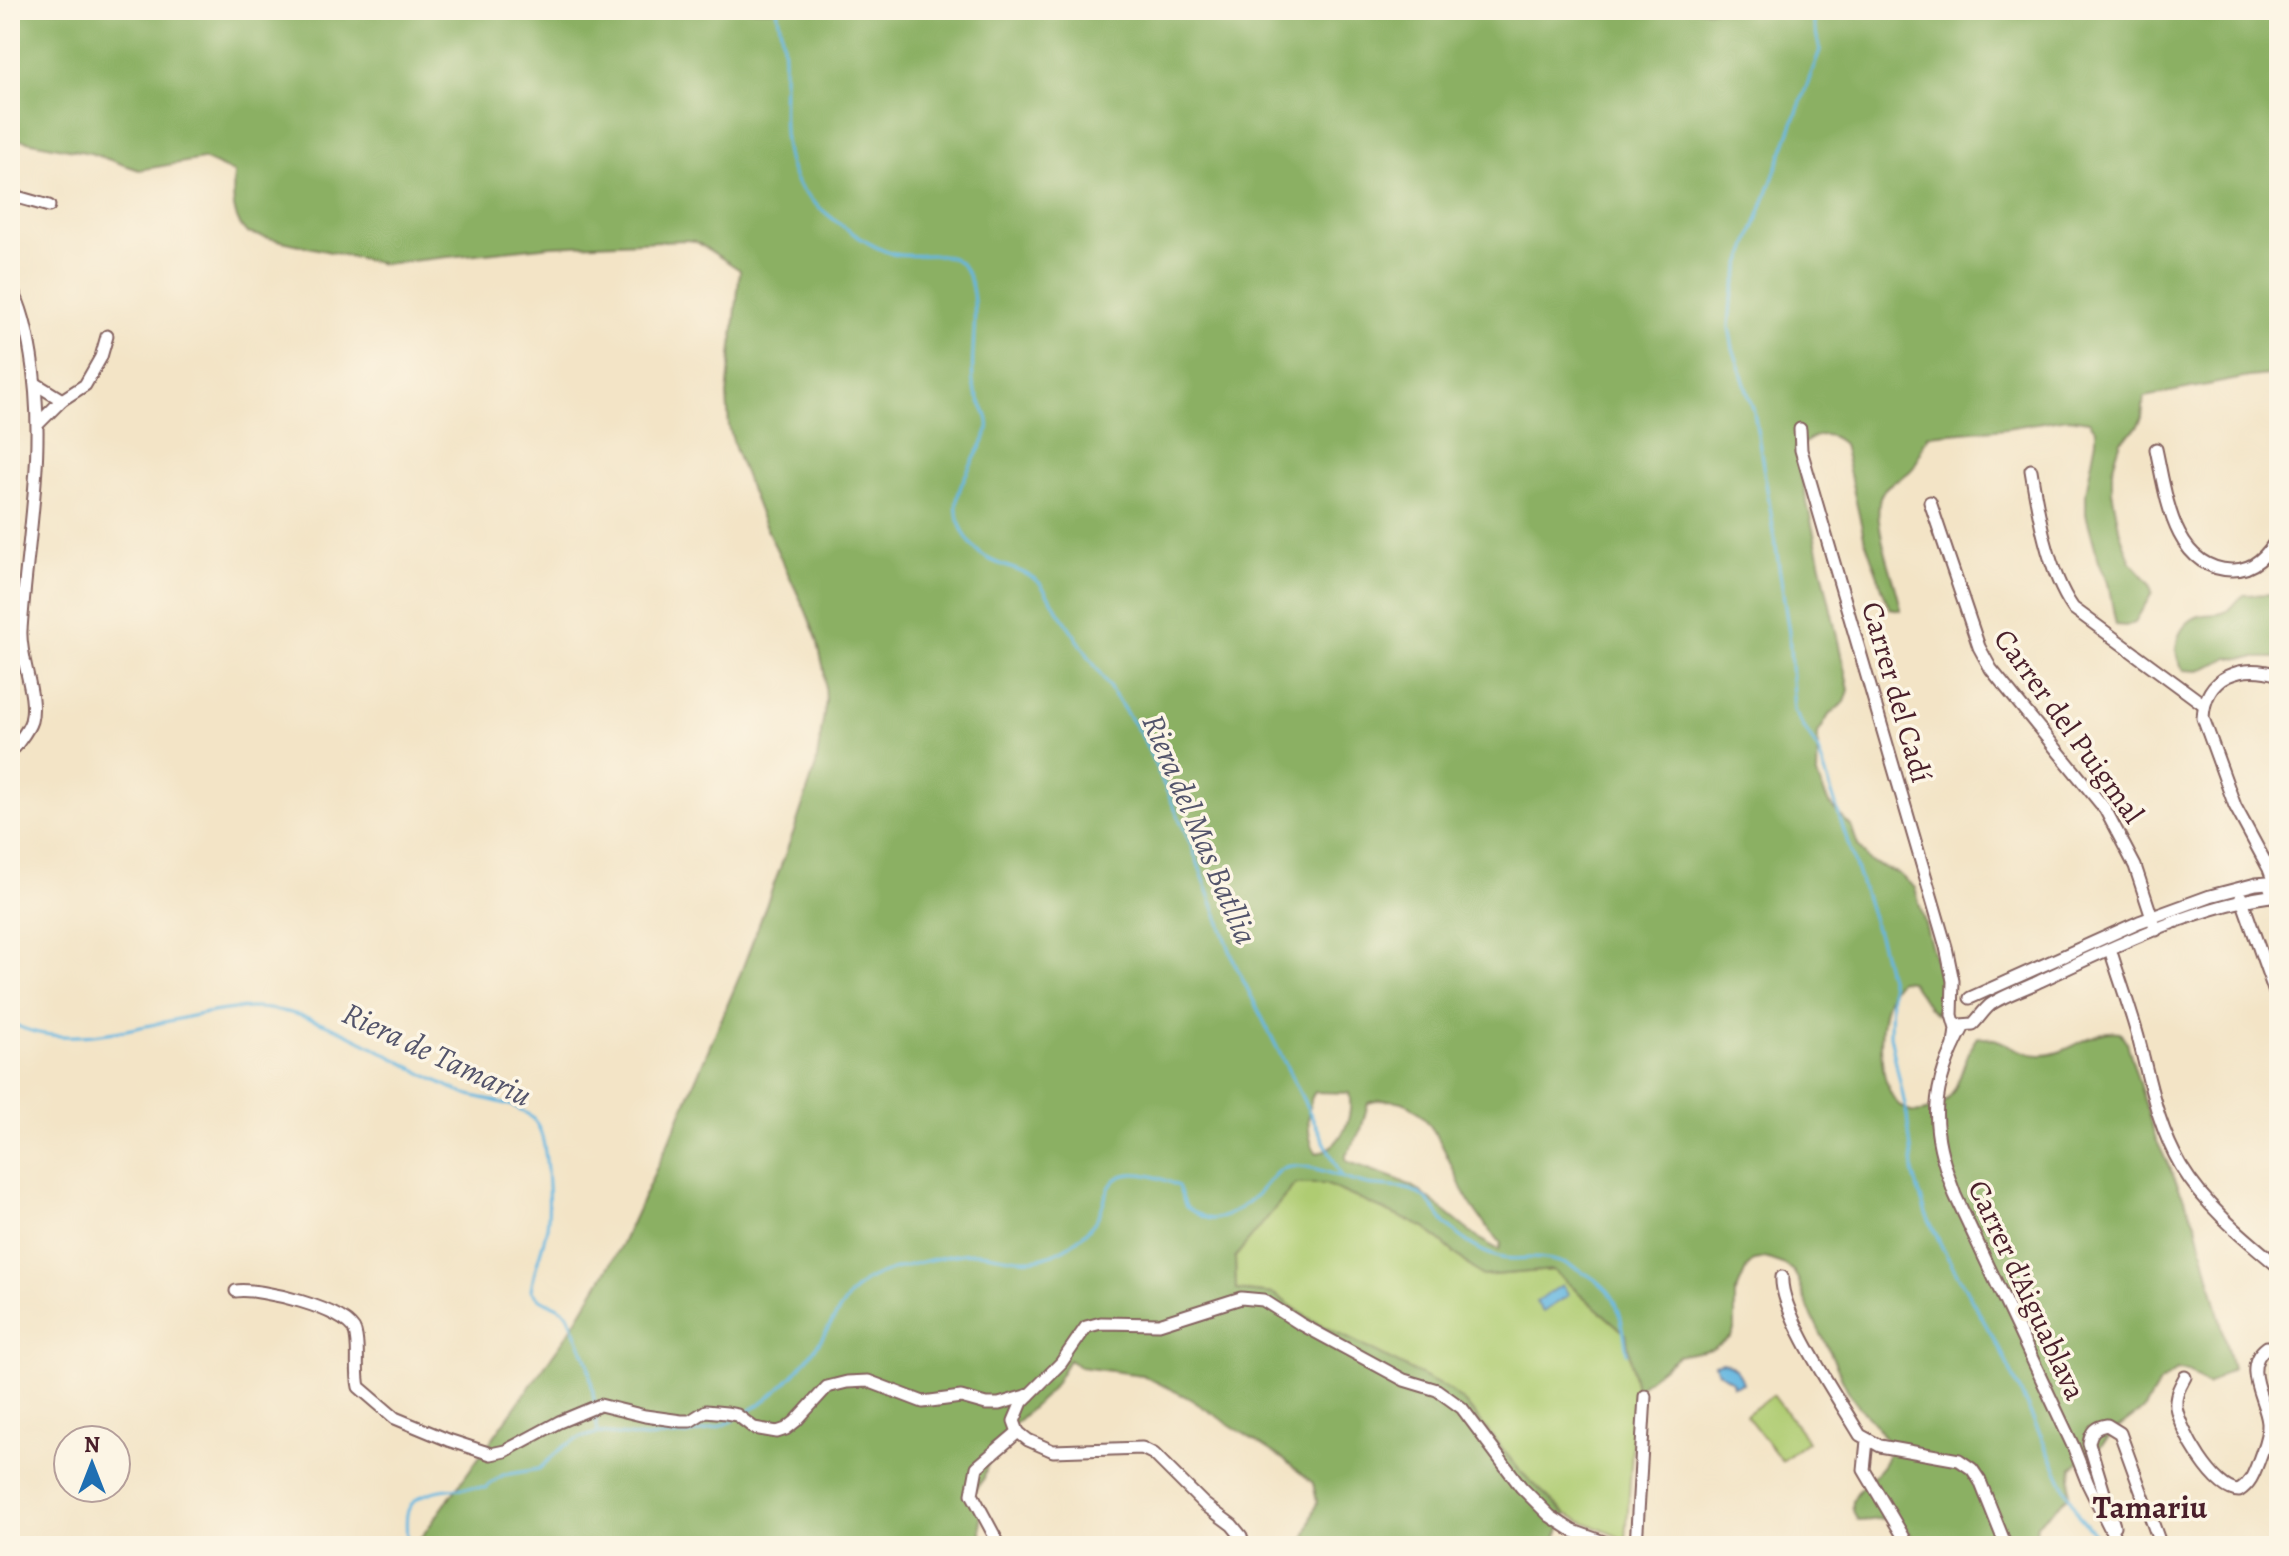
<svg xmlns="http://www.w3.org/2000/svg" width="2289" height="1556" font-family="Alegreya,serif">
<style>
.green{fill:#afcc72;stroke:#7c764e;stroke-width:2}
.forest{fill:#8bb064;stroke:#6a6848;stroke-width:2;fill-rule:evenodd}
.water{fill:#65b7e1;stroke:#586b86;stroke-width:2}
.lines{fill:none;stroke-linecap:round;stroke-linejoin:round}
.stream{stroke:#65b7e1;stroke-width:3}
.minor-casing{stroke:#856461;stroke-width:15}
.minor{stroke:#fff;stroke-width:11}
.labels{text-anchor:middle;stroke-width:7;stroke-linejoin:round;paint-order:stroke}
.street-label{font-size:30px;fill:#4a1f2b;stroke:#fcf5e5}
.water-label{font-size:32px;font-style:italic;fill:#53546b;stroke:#fcf5e5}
.neighbourhood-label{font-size:32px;font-weight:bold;fill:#4a1f2b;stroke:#fcf5e5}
</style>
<rect width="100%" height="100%" fill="#fcf5e5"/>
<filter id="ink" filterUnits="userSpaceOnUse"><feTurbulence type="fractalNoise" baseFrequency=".0125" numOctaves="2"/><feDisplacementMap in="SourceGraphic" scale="16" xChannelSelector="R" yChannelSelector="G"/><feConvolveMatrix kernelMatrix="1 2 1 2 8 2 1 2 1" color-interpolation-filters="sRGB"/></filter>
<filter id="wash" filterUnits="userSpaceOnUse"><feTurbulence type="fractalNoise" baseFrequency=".006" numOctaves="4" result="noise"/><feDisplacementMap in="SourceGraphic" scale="32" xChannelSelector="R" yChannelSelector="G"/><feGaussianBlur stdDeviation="1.8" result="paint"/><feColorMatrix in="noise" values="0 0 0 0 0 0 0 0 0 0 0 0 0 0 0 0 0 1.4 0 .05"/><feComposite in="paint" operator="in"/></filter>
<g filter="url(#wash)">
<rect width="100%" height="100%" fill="#f3e4c6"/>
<!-- green -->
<g class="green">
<path d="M1294 1184H1325L1425 1228 1482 1276 1553 1270 1626 1334 1636 1389 1626 1540 1566 1514 1520 1471 1465 1403 1308 1318 1274 1294 1236 1290 1235 1257Z"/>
<path d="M1773 1395 1808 1441 1782 1461 1746 1415Z"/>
</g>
<!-- forest -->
<g class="forest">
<path d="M10 10H2279V374L2249 377 2144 397 2142 418 2137 427 2121 441 2112 469V491L2120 533 2131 562 2150 583 2152 593 2135 622 2126 626 2116 625 2108 583 2099 562 2086 514V492L2096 440V430L2089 421 2068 418 2006 428 1929 435C1919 445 1921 458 1913 468 1906 478 1891 480 1884 490 1866 513 1897 581 1901 610L1890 608 1886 599 1864 537 1843 444C1825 427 1812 437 1795 449L1849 690 1845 702 1829 715 1818 734 1817 776 1829 804 1851 826 1858 845 1869 861 1899 874 1915 888 1942 984 1937 1014 1929 1007 1910 981 1900 980C1870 1004 1873 1132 1929 1110 1934 1108 1941 1106 1945 1102 1961 1088 1963 1056 1977 1037 2003 1035 2017 1056 2043 1055 2071 1054 2092 1028 2120 1032L2127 1043 2155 1137 2196 1224 2232 1368 2207 1385 2188 1371 2177 1370 2160 1383 2145 1408 2117 1429 2098 1449 2072 1467 2069 1496 2037 1524 2034 1546H1919C1890 1506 1902 1519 1858 1521 1834 1485 1897 1478 1887 1443 1882 1427 1862 1412 1853 1399 1844 1386 1838 1369 1831 1354 1820 1331 1805 1306 1799 1281L1794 1272 1785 1265 1765 1258 1754 1260 1747 1267 1735 1295V1328L1731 1337 1712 1349 1678 1356 1636 1389 1626 1334 1553 1270 1482 1276 1425 1228 1325 1184H1295L1235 1257 1236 1290 1274 1294 1308 1318 1448 1389 1465 1403 1520 1471 1566 1514 1553 1546H1302L1317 1502 1313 1483 1283 1459 1187 1397 1142 1375 1080 1367 1069 1360 1051 1390 992 1445 984 1478 972 1494 980 1511 982 1546H415L570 1331 620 1248 674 1130 738 980 795 828 816 765 826 701 824 670 817 639 805 609 762 519 738 458 729 427 727 395 740 270 695 241 685 240 551 246 383 264 247 233C230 217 233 194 234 173L203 159 139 170 90 153 10 138ZM1315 1092 1349 1093C1354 1117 1342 1147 1317 1153 1307 1143 1305 1104 1315 1092ZM1380 1100C1390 1100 1402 1100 1411 1106 1434 1122 1447 1155 1458 1180 1467 1203 1485 1225 1501 1243L1499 1250 1479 1239 1417 1189 1399 1180 1346 1161V1155L1361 1130 1368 1103Z"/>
<path d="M2275 594 2279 595V655L2277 658H2228L2199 671 2184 670C2169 653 2177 624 2199 616 2207 613 2217 616 2225 612 2233 609 2236 600 2244 595Z"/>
</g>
<!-- water -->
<g class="water">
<path d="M1562 1285 1569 1295 1543 1312 1536 1302Z"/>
<path d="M1722 1362C1732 1365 1740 1372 1743 1383L1733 1386 1732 1381 1718 1372 1715 1364Z"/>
</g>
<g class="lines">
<!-- stream -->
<g class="stream">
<path d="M777 10C780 26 784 42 784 58 785 96 778 143 795 179 807 204 864 244 890 253 918 263 956 239 970 280 980 313 970 350 973 383 975 399 991 413 988 429 986 438 980 448 975 457 957 491 946 512 972 545 989 568 1020 565 1040 583L1143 738 1192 847 1235 964 1342 1177"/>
<path d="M1816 10 1813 21 1820 50 1741 264 1731 302 1729 327 1733 348 1754 412 1770 507 1789 633 1794 711 1818 750 1881 945 1891 986 1890 1035 1907 1115 1914 1176 1926 1214 1944 1251 2002 1353 2078 1515 2105 1546"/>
<path d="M10 1022C76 1061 183 1007 254 1008 325 1009 396 1064 460 1092 483 1101 523 1101 537 1124 548 1142 551 1211 546 1232 541 1252 534 1270 531 1290 539 1304 557 1302 568 1314L588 1362 595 1405"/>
<path d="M595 1413 598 1433"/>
<path d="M744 1414C776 1397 802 1368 822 1338 835 1318 846 1295 866 1281 884 1269 957 1252 978 1253 1003 1255 1025 1265 1050 1255 1068 1248 1087 1235 1097 1218 1104 1208 1104 1195 1111 1185 1124 1164 1160 1177 1178 1186L1186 1207C1194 1212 1204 1219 1214 1219 1230 1218 1254 1199 1264 1187 1272 1178 1279 1166 1292 1166 1318 1164 1343 1181 1368 1185 1387 1188 1411 1184 1426 1199 1435 1207 1440 1219 1449 1227 1461 1239 1479 1251 1495 1256 1507 1261 1519 1258 1531 1258 1558 1258 1582 1268 1603 1286 1622 1302 1623 1330 1627 1353"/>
<path d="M406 1546C408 1536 405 1525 407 1514 413 1486 464 1487 485 1488L503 1475 539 1469 564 1446 580 1438 598 1433 646 1438 687 1435 719 1427 734 1420"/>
</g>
</g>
</g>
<g filter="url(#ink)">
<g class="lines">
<defs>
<g id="minor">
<path d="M10 195 49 206"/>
<path d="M10 285C22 307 27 331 31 355 47 450 27 537 21 630 19 659 38 695 31 721 28 731 20 739 15 747"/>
<path d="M36 384 62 400"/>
<path d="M39 423 62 400 85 385 101 357 107 336"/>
<path d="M1800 429 1801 450 1946 947 1953 981 1952 1015 1956 1029 1954 1045"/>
<path d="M2156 449C2166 494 2173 568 2231 570 2254 571 2268 554 2279 536"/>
<path d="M2031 470C2038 513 2048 572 2073 608L2203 704"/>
<path d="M1930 502 1979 647 1991 669 2105 809 2135 866 2156 930"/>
<path d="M2270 888 2272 877 2269 869 2235 806 2203 718C2205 675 2242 663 2279 675"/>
<path d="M2241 897 2279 1004"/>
<path d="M2110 949C2119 978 2130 1008 2138 1037 2150 1082 2157 1125 2181 1166 2205 1206 2243 1237 2279 1267"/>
<path d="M1970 998 2139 922 2210 896 2256 884 2279 882"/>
<path d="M1960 1025 1973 1024C1979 1018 1984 1010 1990 1005 2003 995 2025 989 2040 981 2108 949 2204 902 2279 895"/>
<path d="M1964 1026C1929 1090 1929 1126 1955 1195L2073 1446 2088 1484 2119 1546"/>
<path d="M1782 1277C1779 1312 1840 1401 1860 1435L1880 1446 1959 1460 1972 1469 1980 1481 2006 1546"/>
<path d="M236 1291C257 1287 348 1309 355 1332 360 1349 355 1369 359 1387L395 1418 448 1440 491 1454 505 1451 559 1422 600 1405 645 1416 681 1421H690L706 1411 726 1413 737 1415 754 1428 777 1432 786 1429 796 1421 827 1387 847 1382 868 1381 923 1402 961 1397 986 1404H999L1029 1395"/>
<path d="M2185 1377C2179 1388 2175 1395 2176 1407 2180 1430 2214 1491 2239 1491 2251 1483 2254 1473 2259 1460 2263 1448 2269 1436 2268 1423 2266 1399 2240 1367 2267 1347L2279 1348"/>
<path d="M1018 1432 1014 1421 1022 1402 1061 1363 1086 1327 1101 1323 1159 1324 1241 1298 1263 1300 1299 1323 1404 1380 1437 1390 1462 1408 1521 1487 1550 1516 1573 1531 1615 1546"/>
<path d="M1018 1432 1028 1440 1053 1451 1142 1448 1154 1454 1204 1504 1232 1525 1241 1536 1244 1546"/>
<path d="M1867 1441 1864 1470 1909 1546"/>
<path d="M2114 1526 2089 1443C2091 1431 2095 1427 2107 1425L2120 1433 2161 1546"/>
<path d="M1000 1546 972 1494 977 1467 1018 1432"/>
<path d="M1636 1546 1645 1396"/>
</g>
</defs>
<!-- minor casing -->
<use href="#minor" class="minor-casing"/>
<!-- minor -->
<use href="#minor" class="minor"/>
</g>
</g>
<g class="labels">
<!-- street labels -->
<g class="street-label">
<text transform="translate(1897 692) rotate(74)" y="10">Carrer del Cadí</text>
<text transform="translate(2069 726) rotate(54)" y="10">Carrer del Puigmal</text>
<text transform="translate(2027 1290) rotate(65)" y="10">Carrer d'Aiguablava</text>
</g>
<!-- water labels -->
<g class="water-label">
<text transform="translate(1200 829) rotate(67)" y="11">Riera del Mas Batllia</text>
<text transform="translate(437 1054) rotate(25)" y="11">Riera de Tamariu</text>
</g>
<!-- neighbourhood labels -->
<g class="neighbourhood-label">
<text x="2150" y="1518">Tamariu</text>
</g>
</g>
<!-- margin -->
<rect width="2289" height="1556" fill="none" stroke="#fcf5e5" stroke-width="40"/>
<!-- north arrow -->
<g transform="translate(92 1464)"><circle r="38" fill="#fcf5e5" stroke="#b59f9b" stroke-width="2"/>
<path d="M0-6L14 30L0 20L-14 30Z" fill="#1f6fb2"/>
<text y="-12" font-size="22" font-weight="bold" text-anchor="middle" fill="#4a1f2b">N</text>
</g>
</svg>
